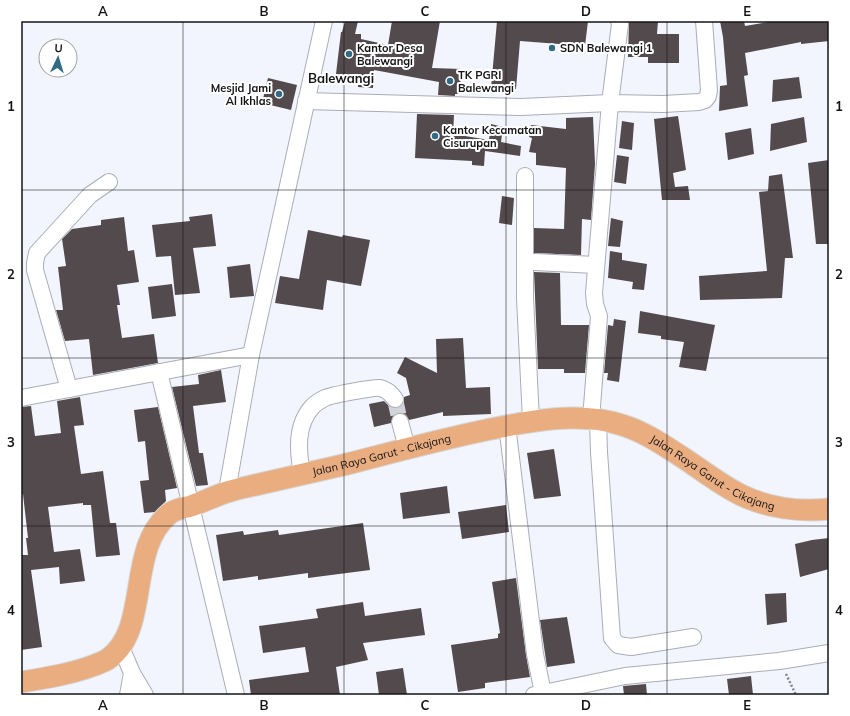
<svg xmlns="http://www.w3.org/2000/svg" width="850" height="716" font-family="Mulish,sans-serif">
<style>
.building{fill:#524a4d}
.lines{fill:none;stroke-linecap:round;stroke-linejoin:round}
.minor-tunnel{stroke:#d2d3db;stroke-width:16;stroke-dasharray:16 8;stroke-linecap:butt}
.minor-casing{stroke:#abadb5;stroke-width:18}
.major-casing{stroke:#d5d5d5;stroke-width:23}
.path{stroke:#83848a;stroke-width:2.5;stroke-dasharray:2 2;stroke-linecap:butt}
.minor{stroke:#fff;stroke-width:16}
.major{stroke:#e9ad80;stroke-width:21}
.grid{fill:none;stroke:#141417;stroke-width:1;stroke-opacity:0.55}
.poi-dot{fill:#306b83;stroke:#fff;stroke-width:1.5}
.labels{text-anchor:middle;stroke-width:4;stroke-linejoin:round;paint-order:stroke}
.poi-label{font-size:11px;font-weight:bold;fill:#141417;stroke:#fff;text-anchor:start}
.street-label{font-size:11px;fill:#141417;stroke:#fff}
.quarter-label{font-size:13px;font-weight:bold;fill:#141417;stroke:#fff}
.neatline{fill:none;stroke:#141417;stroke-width:1.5}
.grid-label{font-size:13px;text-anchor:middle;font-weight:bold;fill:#141417}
</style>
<rect width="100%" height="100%" fill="#f3f5fe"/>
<!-- building -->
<g class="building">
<path d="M345 21H358L355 34H361V39L388 45 392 21H440L432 68 461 69 460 94H455V96L438 95 439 82 374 70 373 88 358 87V77L336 74 341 32H342Z"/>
<path d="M497 21H588L585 46 520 41 516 89 491 88Z"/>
<path d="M629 21H658L657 34H679V63H648V57H628Z"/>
<path d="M720 21H744L745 26 774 21H829V41L801 44V42L745 53 748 75 744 76 748 106 719 111 720 86 727 85 723 37Z"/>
<path d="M799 77 802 98 772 102 773 80Z"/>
<path d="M268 78 297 85 291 110 262 103Z"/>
<path d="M417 114 454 115 453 134 489 140 491 124 503 127 501 142 521 146 520 156 485 151 484 166 472 165V161L415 158Z"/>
<path d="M678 116 686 170 673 173 675 187 688 186 690 200H662L654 119Z"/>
<path d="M593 117 595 164 591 220 582 219 581 255 534 253V228L564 229 566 168 536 165V153L529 152 532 138 529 137 531 125 566 129V118Z"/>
<path d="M804 117 807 142 770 151 771 124Z"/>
<path d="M622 121 634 123 632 150 619 148Z"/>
<path d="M751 128 754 154 728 160 725 133Z"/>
<path d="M617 155 629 157 626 184 614 182Z"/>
<path d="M829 160V244H816L808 163Z"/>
<path d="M782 174 793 258H785L782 298 700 300 699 276 767 271 759 192 768 191 769 176Z"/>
<path d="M502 196 514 198 512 225 499 223Z"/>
<path d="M212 214 216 246 193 248 200 293 175 295 171 256 156 257 152 225 190 221 189 217Z"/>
<path d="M124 217 128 251 134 250 139 282 117 285 120 305H117L122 338 154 334 158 363 93 375 89 339 65 341 56 310H63L58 267 66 266 62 239 72 229 101 225V220Z"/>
<path d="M611 218 623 221 620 247 608 246Z"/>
<path d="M308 230 342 237 343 235 370 240 361 286 327 280 323 310 275 303 280 276 299 279Z"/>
<path d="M610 251 622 253V260L647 264 644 290 632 289 633 282 608 278Z"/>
<path d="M250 264 254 296 230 298 227 267Z"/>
<path d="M534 272 560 273 561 325H589L585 373H564V369H538Z"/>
<path d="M172 284 176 316 152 319 148 287Z"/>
<path d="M640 311 715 325 706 371 679 367 684 342 661 339V336L638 333Z"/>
<path d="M614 319 626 321 619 382 607 380 608 373H604L608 325 613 326Z"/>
<path d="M463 338 466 388 490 387 491 414 443 416V412L409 420 406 415 402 413H398L393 416 391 423 374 427 369 404 384 401 391 408H397L401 406 404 403V397L410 395 406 378 397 373 405 357 437 373 436 339Z"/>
<path d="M221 370 226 402 193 406 199 453H203L208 485 196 486 172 387 199 384 198 375Z"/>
<path d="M80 397 84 425 74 426 81 474 103 471 110 523H116L120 555 96 557 91 505H83V503L48 507 54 552 80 549 85 581 60 584 59 567 31 570 42 647 21 650V555H28L26 538H28L23 494 21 495V407L31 406 35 436 61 433 57 401Z"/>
<path d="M158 407 177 488 165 490 166 501 155 512 144 513 140 481 149 480 145 441 138 442 134 410Z"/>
<path d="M554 449 561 496 534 499 527 453Z"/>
<path d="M447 486 450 513 403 519 400 493Z"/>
<path d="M506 505 509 532 462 539 458 512Z"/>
<path d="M363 523 370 570 308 578V573L258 580V576L223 581 216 535 243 531 244 535 278 530 279 535Z"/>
<path d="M829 538V569L800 577 795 544 812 540Z"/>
<path d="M516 578 526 655 530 677 485 683V688L458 692 451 645 498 638V634L500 633 492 582Z"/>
<path d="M786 593 787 622 767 625 765 594Z"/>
<path d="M363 602 365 616 421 608 425 635 363 643 368 660 336 667 340 695H251L249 680 309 672 305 647 263 653 259 626 318 618 316 609Z"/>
<path d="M567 617 575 663 547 667 540 620Z"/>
<path d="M403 668 407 695H379L376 672Z"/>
<path d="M751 676 753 695H729L727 679Z"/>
<path d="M646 684 647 695H624L623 686Z"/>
</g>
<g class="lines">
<!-- minor-tunnel -->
<path class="minor-tunnel" d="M395 399 400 422"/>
<defs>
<g id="minor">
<path d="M306 101 521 107 610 103 663 104 699 102 705 100 708 96 709 90 704 21"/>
<path d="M525 176V298L531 421"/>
<path d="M534 262 596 265"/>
<path d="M159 372 236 695"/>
<path d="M69 389 35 270V263L37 253 90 195 109 182"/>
<path d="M21 398 251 355"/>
<path d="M591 419 599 316 595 304 594 293 610 103 620 24 619 21"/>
<path d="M598 419 599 452 612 638 618 645 631 647 693 637"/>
<path d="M400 422 407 448"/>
<path d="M507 425 535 654 543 693"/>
<path d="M302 474C298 452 295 425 313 406 316 403 321 400 325 398 331 395 375 387 380 388 388 390 390 393 395 399"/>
<path d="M227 491 251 355 324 21"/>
<path d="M121 647 132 673 145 695"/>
<path d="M128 695 132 673"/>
<path d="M534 695 625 676 779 661 829 653"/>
</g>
<g id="major">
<path id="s1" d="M21 682C46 678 71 674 95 665 99 663 104 662 108 659 151 629 126 549 169 514 175 509 184 508 191 506 203 502 215 496 227 492 239 488 252 486 264 483 290 477 316 471 343 465 390 453 438 440 486 430 530 421 578 411 622 425 645 432 665 446 685 459 703 471 721 485 741 495 768 508 800 512 829 509"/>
</g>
</defs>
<!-- minor casing -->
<use href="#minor" class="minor-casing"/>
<!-- major casing -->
<use href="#major" class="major-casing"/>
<!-- path -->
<path class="path" d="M786 674 796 695"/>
<!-- minor -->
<use href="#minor" class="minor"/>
<!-- major -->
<use href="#major" class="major"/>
</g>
<!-- grid -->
<path class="grid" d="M183 21V695M344 21V695M506 21V695M667 21V695M21 190H829M21 358H829M21 526H829"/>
<!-- markers -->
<g class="poi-dot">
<circle cx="552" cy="48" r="4"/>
<circle cx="349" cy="54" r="4"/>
<circle cx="450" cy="81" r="4"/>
<circle cx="279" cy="94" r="4"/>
<circle cx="435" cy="136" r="4"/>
</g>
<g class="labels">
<!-- poi labels -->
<g class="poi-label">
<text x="357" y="52">Kantor Desa<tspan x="357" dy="13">Balewangi</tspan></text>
<text x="560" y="52">SDN Balewangi 1</text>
<text x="458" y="79">TK PGRI<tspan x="458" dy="13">Balewangi</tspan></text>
<text x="271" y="92" text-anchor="end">Mesjid Jami<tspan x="271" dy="13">Al Ikhlas</tspan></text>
<text x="443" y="134">Kantor Kecamatan<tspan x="443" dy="13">Cisurupan</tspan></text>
</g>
<!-- street labels -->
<g class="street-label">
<text dy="4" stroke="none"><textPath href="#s1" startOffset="473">Jalan Raya Garut - Cikajang</textPath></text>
<text dy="4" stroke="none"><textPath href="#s1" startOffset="821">Jalan Raya Garut - Cikajang</textPath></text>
</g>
<!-- quarter labels -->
<g class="quarter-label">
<text x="341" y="83">Balewangi</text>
</g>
</g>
<!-- border -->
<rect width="850" height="716" fill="none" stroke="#ffffff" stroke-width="44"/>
<!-- north arrow -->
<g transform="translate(58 58) rotate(4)"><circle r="19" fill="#ffffff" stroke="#a1a1a2"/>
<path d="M0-3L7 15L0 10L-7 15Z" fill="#306b83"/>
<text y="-6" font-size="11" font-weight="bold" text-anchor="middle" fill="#141417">U</text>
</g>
<rect x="22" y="22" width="806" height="672" class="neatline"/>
<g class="grid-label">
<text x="103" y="16">A</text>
<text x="264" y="16">B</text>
<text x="425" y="16">C</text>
<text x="586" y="16">D</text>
<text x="747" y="16">E</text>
<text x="11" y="111">1</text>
<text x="839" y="111">1</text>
<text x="11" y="279">2</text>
<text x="839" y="279">2</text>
<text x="11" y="447">3</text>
<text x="839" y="447">3</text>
<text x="11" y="615">4</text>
<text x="839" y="615">4</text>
<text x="103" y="710">A</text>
<text x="264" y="710">B</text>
<text x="425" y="710">C</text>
<text x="586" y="710">D</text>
<text x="747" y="710">E</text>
</g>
</svg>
